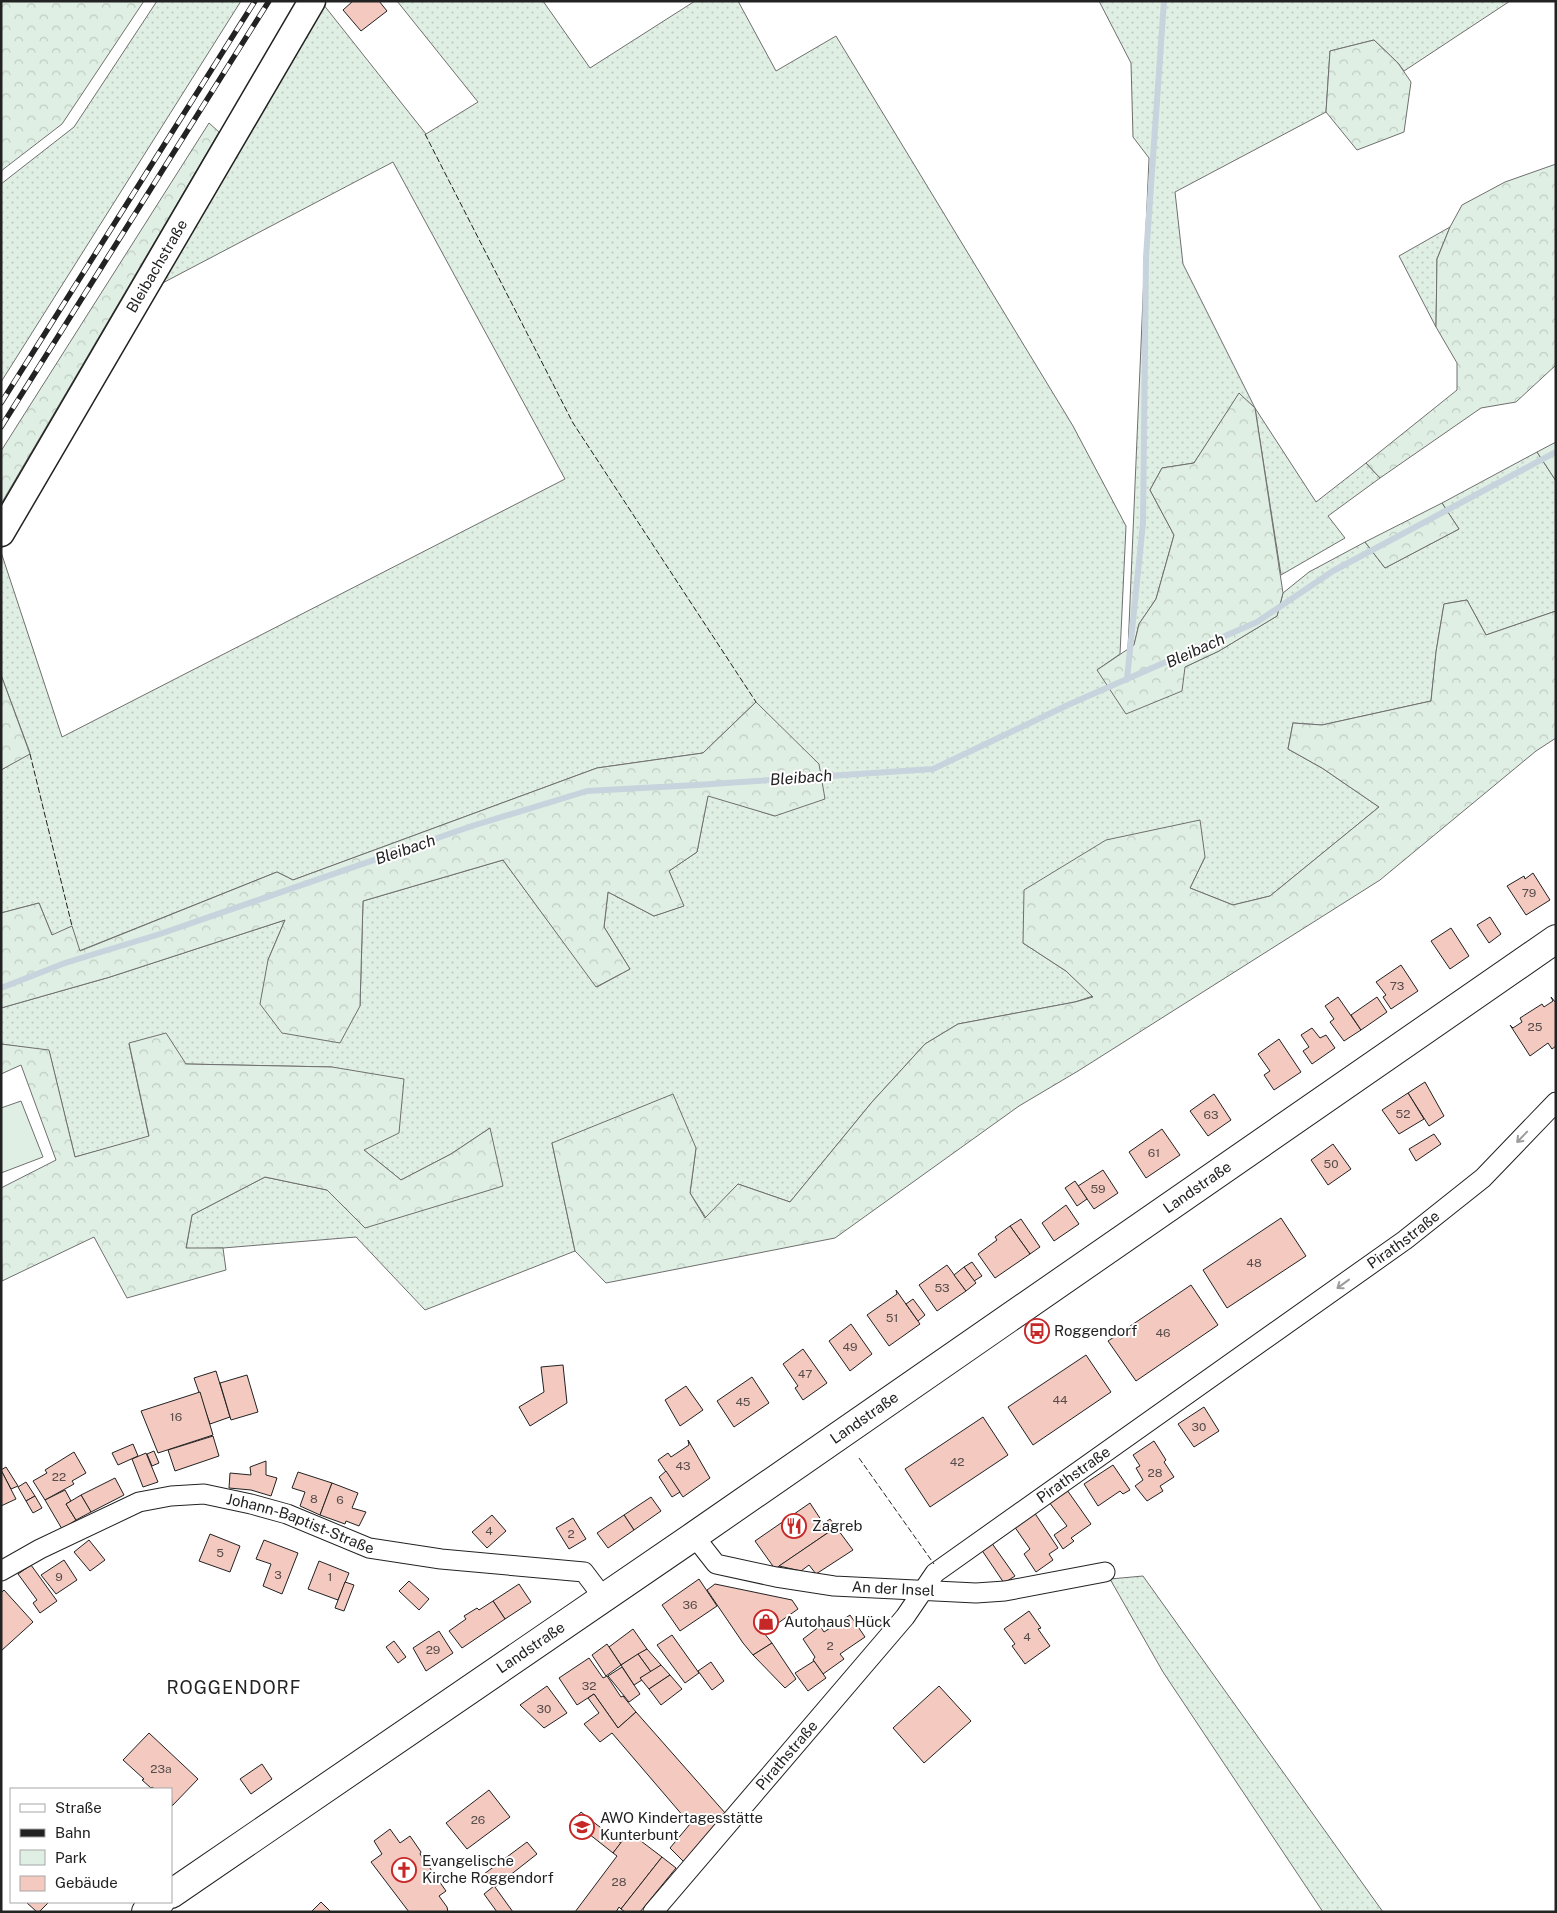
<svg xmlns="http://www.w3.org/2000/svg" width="1557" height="1913" font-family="'Public Sans',sans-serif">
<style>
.green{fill:url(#green-dots);stroke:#6f6f6f}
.forest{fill:url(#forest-crowns);stroke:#6f6f6f}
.pitch{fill:#e0efe3;stroke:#6f6f6f}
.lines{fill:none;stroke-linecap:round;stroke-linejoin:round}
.stream{stroke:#c7d3dd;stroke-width:6}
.building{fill:#f3c9c0;stroke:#222}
.minor-casing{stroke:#222;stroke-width:21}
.secondary-casing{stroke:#222;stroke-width:29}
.primary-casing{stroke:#222;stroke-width:30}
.minor{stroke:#fff;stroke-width:19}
.secondary{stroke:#fff;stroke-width:26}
.primary{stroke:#fff;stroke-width:28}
.rail-casing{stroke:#222;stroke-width:5.5}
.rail{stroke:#fff;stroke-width:4;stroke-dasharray:11;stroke-linecap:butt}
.fence{stroke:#222;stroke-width:1;stroke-dasharray:6 2.5;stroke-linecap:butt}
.oneway{stroke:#9c9c9c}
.labels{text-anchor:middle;stroke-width:4;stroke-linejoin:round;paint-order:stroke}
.number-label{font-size:12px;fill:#564c4a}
.street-label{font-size:15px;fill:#222;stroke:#fff}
.poi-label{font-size:15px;fill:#222;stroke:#fff;text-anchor:start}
.water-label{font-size:16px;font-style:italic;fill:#222;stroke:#fff}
.quarter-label{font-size:18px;letter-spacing:1px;fill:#222;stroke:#fff}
</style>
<defs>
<pattern id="green-dots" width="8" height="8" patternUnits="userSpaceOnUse" patternTransform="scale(1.25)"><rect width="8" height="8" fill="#e0efe3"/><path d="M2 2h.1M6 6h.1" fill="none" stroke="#c0cdc2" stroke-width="1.8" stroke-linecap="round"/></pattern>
<pattern id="forest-crowns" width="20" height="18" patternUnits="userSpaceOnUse" patternTransform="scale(1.25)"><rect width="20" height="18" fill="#e0efe3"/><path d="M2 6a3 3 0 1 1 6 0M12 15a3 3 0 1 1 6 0" fill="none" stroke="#c0cdc2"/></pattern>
</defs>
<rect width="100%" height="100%" fill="#fff"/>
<!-- green -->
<g class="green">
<path d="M157 1H241L1 382V184L74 127Z"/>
<path d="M397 1H543L590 68 695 1H738L776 71 836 36 1073 426 1126 526 1120 654 1097 670 1185 667 1219 651 1277 616 1283 593 1309 572 1365 542 1385 568 1459 529 1442 503 1537 452 1556 481V611L1486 635 1467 600 1444 604 1436 652 1431 701 1322 725 1293 723 1288 749 1322 768 1379 807 1270 896 1233 905 1190 888 1205 857 1023 943 1066 971 1093 996 1075 1002 958 1024 925 1044 872 1102 790 1202 738 1184 706 1218 690 1193 696 1148 552 1143 575 1251 425 1310 356 1237 223 1248 186 1249 192 1215 265 1177 327 1190 365 1228 490 1128 451 1154 401 1180 364 1150 332 1067 186 1064 129 1044 149 1137 75 1157 49 1051 1 1044V1008L110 977 285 920 268 960 360 1006 363 901 503 860 597 987 630 969 604 927 608 892 654 916 683 906 669 871 697 852 708 795 775 816 756 702 703 753 597 768 293 880 277 872 79 951 52 935 39 903 1 913V770L30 753 1 675V552L62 737 565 479 393 162 155 287 323 4 426 134 478 102Z"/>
<path d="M1099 1H1510L1404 71 1398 63 1374 40 1330 51 1326 112 1175 192 1183 264 1255 408 1316 502 1366 463 1380 478 1328 516 1345 538 1281 575 1255 408 1239 394 1194 463 1162 468 1150 490 1174 535 1156 599 1139 624 1134 645 1128 649 1149 158 1133 137 1131 63Z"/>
<path d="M1450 227 1437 259 1436 327 1399 256Z"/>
<path d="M1143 1576 1383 1912H1323L1163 1672 1110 1579Z"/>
</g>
<!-- forest -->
<g class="forest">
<path d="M1 1H144L62 124 1 171Z"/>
<path d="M1374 40 1398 63 1411 82 1404 132 1357 150 1326 112 1330 51Z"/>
<path d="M209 123 219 132 1 504V451Z"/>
<path d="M1556 164V365L1516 402 1481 408 1380 478 1366 463 1457 390V363L1436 327 1437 259 1450 227 1462 205 1505 182Z"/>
<path d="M1239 393 1255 408 1283 593 1277 616 1219 651 1185 667 1182 691 1126 714 1097 670 1134 645 1139 624 1156 599 1174 535 1150 490 1162 468 1194 463Z"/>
<path d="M1556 442V481L1537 452Z"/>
<path d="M1442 503 1459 529 1385 568 1365 542Z"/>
<path d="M1467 600 1486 635 1556 611V738L1536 751 1380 880 1078 1071 1019 1106 835 1238 606 1283 575 1251 552 1143 673 1094 696 1148 690 1193 705 1218 738 1184 790 1202 872 1102 925 1044 958 1024 1075 1002 1093 997 1066 971 1023 943 1024 890 1106 840 1200 820 1205 857 1190 888 1233 905 1270 896 1379 807 1322 768 1288 749 1293 723 1322 725 1431 701 1436 652 1444 604Z"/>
<path d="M1 675 30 754 1 770Z"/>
<path d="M756 702 819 764 825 799 775 816 708 796 697 852 669 871 684 906 654 916 608 892 604 927 630 969 596 987 503 860 363 901 360 1006 340 1043 282 1033 260 1004 268 960 285 920 110 977 1 1008V913L39 903 52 935 72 926 80 951 277 872 293 880 597 768 703 753Z"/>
<path d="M166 1033 186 1064 332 1067 404 1079 399 1133 364 1150 401 1180 451 1154 490 1128 503 1186 365 1228 327 1190 265 1177 192 1215 186 1248H223L226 1270 127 1298 94 1237 2 1281 1 1188 56 1160 21 1065 1 1074V1044L49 1050 75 1157 149 1136 129 1043Z"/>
</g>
<!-- pitch -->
<path class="pitch" d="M21 1101 43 1157 1 1173V1108Z"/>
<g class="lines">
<!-- stream -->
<g class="stream">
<path d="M1127 679 1143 523 1146 257 1164 1"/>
<path d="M1 988 65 963 160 934 472 826 587 791 697 785 933 769 1070 704 1257 622 1333 571 1556 452"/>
</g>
</g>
<!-- building -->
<g class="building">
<path d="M353 1H379L387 11 361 31 343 10Z"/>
<path d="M1533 873 1550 900 1526 915 1507 886 1524 876 1525 879Z"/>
<path d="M1490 917 1501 934 1489 943 1477 925Z"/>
<path d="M1451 928 1469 956 1450 969 1431 941Z"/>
<path d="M1401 965 1418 991 1391 1009 1383 997 1386 995 1376 982Z"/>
<path d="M1338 997 1361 1030 1344 1041 1330 1022 1334 1019 1325 1006Z"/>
<path d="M1377 997 1387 1012 1361 1030 1351 1015Z"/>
<path d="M1551 997 1556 1003V1046L1552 1049 1548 1043 1530 1056 1510 1025 1513 1028 1522 1022 1520 1018 1542 1004 1544 1007 1553 1001Z"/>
<path d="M1312 1028 1320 1038 1326 1035 1335 1048 1312 1064 1303 1051 1309 1047 1301 1035Z"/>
<path d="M1279 1039 1301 1072 1274 1090 1264 1075 1270 1071 1258 1054Z"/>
<path d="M1425 1082 1444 1116 1429 1126 1408 1093Z"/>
<path d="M1408 1093 1424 1119 1399 1134 1382 1110Z"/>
<path d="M1214 1094 1231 1120 1208 1136 1190 1111Z"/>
<path d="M1162 1129 1180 1155 1146 1178 1129 1152Z"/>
<path d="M1434 1134 1441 1144 1416 1161 1409 1149Z"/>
<path d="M1333 1144 1351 1169 1328 1185 1311 1160Z"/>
<path d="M1103 1170 1118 1193 1094 1209 1078 1186Z"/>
<path d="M1075 1181 1087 1199 1077 1206 1065 1188Z"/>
<path d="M1066 1205 1079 1224 1054 1241 1042 1223Z"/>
<path d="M1281 1218 1306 1256 1227 1308 1203 1270Z"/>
<path d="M1021 1219 1040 1247 1030 1254 1010 1226Z"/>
<path d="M1010 1226 1030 1254 995 1278 978 1254 997 1240 995 1237Z"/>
<path d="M972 1262 982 1276 974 1281 964 1267Z"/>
<path d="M947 1265 966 1291 937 1311 919 1285Z"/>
<path d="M964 1267 976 1283 966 1291 954 1275Z"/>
<path d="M1191 1285 1218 1325 1136 1381 1108 1341Z"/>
<path d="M896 1290 920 1324 889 1346 867 1315 897 1294Z"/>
<path d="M913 1299 925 1315 918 1321 906 1304Z"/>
<path d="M851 1324 872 1354 850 1371 829 1341Z"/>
<path d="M803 1349 827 1383 803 1400 795 1388 798 1386 783 1364Z"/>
<path d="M1086 1355 1111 1392 1033 1445 1008 1407Z"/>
<path d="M563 1365 567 1403 530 1426 519 1407 544 1392 541 1367Z"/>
<path d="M216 1371 230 1417 210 1424 194 1378Z"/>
<path d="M247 1375 258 1412 231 1420 220 1383Z"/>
<path d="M752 1377 769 1403 734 1427 717 1401Z"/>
<path d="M686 1386 703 1410 680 1426 665 1400Z"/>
<path d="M200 1392 213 1435 158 1453 141 1411Z"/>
<path d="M1204 1407 1219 1431 1194 1447 1178 1424Z"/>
<path d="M983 1417 1008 1455 930 1507 905 1469Z"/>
<path d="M213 1436 219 1456 175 1471 168 1450Z"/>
<path d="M688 1440 710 1478 683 1497 658 1460 668 1453 671 1457 689 1445Z"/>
<path d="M1154 1441 1166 1460 1164 1462 1174 1477 1160 1486 1163 1491 1147 1501 1135 1486 1143 1480 1136 1468 1140 1466 1133 1455Z"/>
<path d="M133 1444 138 1456 118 1465 112 1453Z"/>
<path d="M154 1451 159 1463 152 1466 147 1454Z"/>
<path d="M74 1452 86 1473 72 1481 74 1484 45 1500 33 1481 47 1473 45 1470Z"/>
<path d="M146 1453 158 1482 143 1487 132 1459Z"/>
<path d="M266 1461V1475L277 1478 271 1496 251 1490 229 1488 230 1473 251 1475 250 1467Z"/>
<path d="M1113 1465 1130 1490 1123 1494 1120 1491 1098 1506 1084 1484Z"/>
<path d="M6 1467 18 1486 11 1489 1 1470Z"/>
<path d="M1 1470 16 1499 1 1506Z"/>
<path d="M666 1471 680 1492 672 1497 659 1477Z"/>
<path d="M298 1472 332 1483 320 1515 300 1506 305 1492 292 1488Z"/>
<path d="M115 1478 124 1495 91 1512 81 1495Z"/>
<path d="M26 1482 35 1496 26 1501 18 1487Z"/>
<path d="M332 1483 358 1493 352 1508 366 1512 359 1526 346 1521 345 1524 320 1515Z"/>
<path d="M65 1490 71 1501 66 1504 76 1520 62 1529 45 1500Z"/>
<path d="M1067 1490 1091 1524 1071 1538 1074 1541 1063 1549 1054 1535 1067 1526 1049 1502Z"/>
<path d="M81 1495 91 1512 76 1520 66 1504Z"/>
<path d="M35 1496 42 1508 33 1513 26 1501Z"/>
<path d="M651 1497 661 1511 634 1530 624 1515Z"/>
<path d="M810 1503 829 1532 775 1569 755 1541Z"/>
<path d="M1034 1512 1058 1548 1049 1554 1053 1560 1036 1572 1024 1554 1030 1549 1014 1526Z"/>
<path d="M492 1515 506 1531 487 1548 472 1532Z"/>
<path d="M624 1515 634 1530 608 1548 597 1533Z"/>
<path d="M573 1518 586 1539 569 1549 556 1528Z"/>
<path d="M830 1519 853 1550 816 1574 809 1565 801 1571 779 1566 829 1532 823 1524Z"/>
<path d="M210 1534 240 1546 230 1572 199 1561Z"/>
<path d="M89 1540 105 1560 90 1571 74 1552Z"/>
<path d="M264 1540 298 1553 282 1594 263 1586 271 1564 256 1559Z"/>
<path d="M991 1542 1015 1576 1004 1583 981 1549Z"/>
<path d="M64 1560 77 1580 56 1594 41 1575Z"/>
<path d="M319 1561 349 1573 338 1600 308 1589Z"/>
<path d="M31 1565 57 1601 40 1613 33 1603 37 1600 18 1574Z"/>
<path d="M699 1579 717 1606 680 1631 662 1605Z"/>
<path d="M409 1581 429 1599 419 1610 399 1591Z"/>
<path d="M345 1582 354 1585 344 1611 335 1608Z"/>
<path d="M519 1584 531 1602 505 1619 493 1601Z"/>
<path d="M715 1584 792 1600 798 1609 764 1633 772 1643 753 1655 743 1643 707 1590Z"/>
<path d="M4 1590 33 1622 1 1651V1593Z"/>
<path d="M493 1601 505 1619 462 1648 449 1631 466 1619 464 1616 477 1608 479 1610Z"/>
<path d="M1029 1611 1041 1628 1038 1629 1050 1646 1025 1664 1012 1646 1015 1644 1004 1629Z"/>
<path d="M850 1615 865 1637 840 1654 844 1659 823 1674 813 1660 815 1657 803 1639 820 1626 824 1632Z"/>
<path d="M633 1629 647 1649 621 1665 609 1647Z"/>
<path d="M439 1631 453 1653 426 1671 413 1648Z"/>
<path d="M672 1635 699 1673 685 1683 657 1645Z"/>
<path d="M394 1641 406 1657 398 1663 386 1647Z"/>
<path d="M772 1643 796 1679 785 1688 753 1655Z"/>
<path d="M607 1644 621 1665 606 1676 592 1655Z"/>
<path d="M647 1649 661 1665 651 1672 638 1654Z"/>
<path d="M638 1654 651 1672 640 1678 642 1680 634 1685 621 1665Z"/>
<path d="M589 1658 603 1678 607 1676 621 1697 623 1696 636 1712 618 1728 594 1694 577 1705 559 1678Z"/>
<path d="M814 1661 826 1678 808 1691 795 1673Z"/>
<path d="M711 1662 724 1681 712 1690 698 1671Z"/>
<path d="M661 1665 670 1675 649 1689 640 1678Z"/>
<path d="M622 1667 640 1694 629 1702 608 1676Z"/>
<path d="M670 1675 682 1689 661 1705 649 1689Z"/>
<path d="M547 1686 567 1713 544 1728 520 1705Z"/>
<path d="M939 1686 971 1721 924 1763 893 1728Z"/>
<path d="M594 1694 618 1728 636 1712 726 1814 684 1862 670 1848 690 1824 612 1733 600 1742 584 1724 599 1713 588 1698Z"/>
<path d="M149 1733 198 1779 172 1806 171 1789H155L152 1787 151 1788 142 1780 144 1779 123 1760Z"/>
<path d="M262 1764 272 1779 251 1794 240 1779Z"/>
<path d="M489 1790 510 1817 467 1849 446 1823Z"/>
<path d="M581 1812 592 1821 580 1835 569 1826Z"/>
<path d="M592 1821 621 1843 613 1853 584 1830Z"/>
<path d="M390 1829 400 1843 410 1836 421 1852 420 1854 446 1891 439 1896 447 1907 448 1912H409L371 1862 382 1854 374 1841Z"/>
<path d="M629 1832 662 1857 621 1909 619 1907 616 1912H575L617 1856 613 1853Z"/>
<path d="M527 1842 537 1854 495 1887 484 1874Z"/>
<path d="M662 1857 676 1868 640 1912H625L621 1909Z"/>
<path d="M494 1886 495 1887 513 1912H497L484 1894Z"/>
<path d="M26 1902H49L39 1912H37Z"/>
<path d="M321 1902 331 1912H311Z"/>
</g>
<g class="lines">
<defs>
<g id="minor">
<path id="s1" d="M694 1536 716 1564 776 1577 834 1586 976 1593 1005 1591 1105 1572"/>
<path id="s2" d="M1 1571 40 1549 139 1502 171 1496 204 1494 251 1504 287 1514 369 1548 441 1559 584 1572 603 1597"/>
<path id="s3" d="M653 1912 905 1617 935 1573 1405 1240 1483 1178 1556 1102"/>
</g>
<g id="secondary">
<path id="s4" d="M1 533 312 1"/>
</g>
<g id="primary">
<path id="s5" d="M171 1894 694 1536 1556 939"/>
<path d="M146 1912 160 1902"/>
</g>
</defs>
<!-- minor casing -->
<use href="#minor" class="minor-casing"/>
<!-- secondary casing -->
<use href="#secondary" class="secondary-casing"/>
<!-- primary casing -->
<use href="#primary" class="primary-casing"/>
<!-- minor -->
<use href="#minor" class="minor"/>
<!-- secondary -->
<use href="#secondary" class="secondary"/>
<!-- primary -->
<use href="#primary" class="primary"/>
<defs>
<g id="rail">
<path d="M1 403 255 1"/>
<path d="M1 427 269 1"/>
</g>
</defs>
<!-- rail casing -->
<use href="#rail" class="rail-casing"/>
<!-- rail -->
<use href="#rail" class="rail"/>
<!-- fence -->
<g class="fence">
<path d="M425 134 573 423 756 702"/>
<path d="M30 754 72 926"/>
<path d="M859 1458 934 1564"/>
</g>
</g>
<!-- one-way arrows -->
<defs><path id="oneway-shaft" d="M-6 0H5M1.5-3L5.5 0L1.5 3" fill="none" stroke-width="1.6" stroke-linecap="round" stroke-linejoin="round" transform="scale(1.25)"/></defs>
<g class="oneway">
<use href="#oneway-shaft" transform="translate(1522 1137) rotate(134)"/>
<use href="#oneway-shaft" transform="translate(1343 1284) rotate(144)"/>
</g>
<!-- icons -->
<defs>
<symbol id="bus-ring" viewBox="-11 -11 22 22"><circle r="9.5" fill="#fff" stroke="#c62828" stroke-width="1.5"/><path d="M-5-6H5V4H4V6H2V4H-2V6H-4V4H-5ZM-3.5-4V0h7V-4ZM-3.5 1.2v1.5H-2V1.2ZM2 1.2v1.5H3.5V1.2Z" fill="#c62828"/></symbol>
<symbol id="restaurant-ring" viewBox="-11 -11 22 22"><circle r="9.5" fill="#fff" stroke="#c62828" stroke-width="1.5"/><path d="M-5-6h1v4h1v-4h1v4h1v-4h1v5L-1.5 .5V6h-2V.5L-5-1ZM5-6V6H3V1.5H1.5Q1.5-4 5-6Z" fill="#c62828"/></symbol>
<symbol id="shop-ring" viewBox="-11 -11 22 22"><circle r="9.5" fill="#fff" stroke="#c62828" stroke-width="1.5"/><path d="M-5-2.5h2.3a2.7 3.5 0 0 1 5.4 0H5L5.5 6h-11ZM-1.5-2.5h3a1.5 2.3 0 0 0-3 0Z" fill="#c62828"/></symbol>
<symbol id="school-ring" viewBox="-11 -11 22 22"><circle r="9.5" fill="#fff" stroke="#c62828" stroke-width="1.5"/><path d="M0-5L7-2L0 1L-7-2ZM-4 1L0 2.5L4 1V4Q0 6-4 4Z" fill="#c62828"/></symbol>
<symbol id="church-ring" viewBox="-11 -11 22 22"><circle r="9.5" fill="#fff" stroke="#c62828" stroke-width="1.5"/><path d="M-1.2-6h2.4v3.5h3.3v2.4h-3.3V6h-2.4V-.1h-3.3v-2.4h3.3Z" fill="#c62828"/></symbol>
</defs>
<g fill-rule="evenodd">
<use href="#bus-ring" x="1023" y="1317" width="28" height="28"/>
<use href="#restaurant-ring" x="780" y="1512" width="28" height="28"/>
<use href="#shop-ring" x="752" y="1608" width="28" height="28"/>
<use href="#school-ring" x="568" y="1813" width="28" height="28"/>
<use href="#church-ring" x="390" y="1856" width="28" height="28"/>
</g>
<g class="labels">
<!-- number labels -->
<g class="number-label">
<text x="1529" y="897">79</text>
<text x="1397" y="990">73</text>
<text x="1535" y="1031">25</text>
<text x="1403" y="1118">52</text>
<text x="1211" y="1119">63</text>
<text x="1154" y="1157">61</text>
<text x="1331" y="1168">50</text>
<text x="1098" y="1193">59</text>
<text x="1254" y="1267">48</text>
<text x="942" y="1292">53</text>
<text x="892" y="1322">51</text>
<text x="1163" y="1337">46</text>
<text x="850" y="1351">49</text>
<text x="805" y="1378">47</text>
<text x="1060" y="1404">44</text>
<text x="743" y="1406">45</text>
<text x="176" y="1421">16</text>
<text x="1199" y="1431">30</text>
<text x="957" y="1466">42</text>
<text x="683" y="1470">43</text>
<text x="1155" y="1477">28</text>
<text x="59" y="1481">22</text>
<text x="314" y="1503">8</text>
<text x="340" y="1504">6</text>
<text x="489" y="1535">4</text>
<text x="571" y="1538">2</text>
<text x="220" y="1557">5</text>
<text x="278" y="1579">3</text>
<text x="59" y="1581">9</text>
<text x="330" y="1581">1</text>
<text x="690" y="1609">36</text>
<text x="1027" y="1641">4</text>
<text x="830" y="1650">2</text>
<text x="433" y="1654">29</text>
<text x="589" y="1690">32</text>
<text x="544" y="1713">30</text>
<text x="161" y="1773">23a</text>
<text x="478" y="1824">26</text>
<text x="619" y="1886">28</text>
</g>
<!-- street labels -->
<g class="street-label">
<text dy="5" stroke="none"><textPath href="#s4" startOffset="309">Bleibachstraße</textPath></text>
<text dy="5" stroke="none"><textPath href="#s5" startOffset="1246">Landstraße</textPath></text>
<text dy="5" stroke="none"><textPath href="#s3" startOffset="1016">Pirathstraße</textPath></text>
<text dy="5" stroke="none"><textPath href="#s5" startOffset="841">Landstraße</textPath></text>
<text dy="5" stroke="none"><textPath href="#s3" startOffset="611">Pirathstraße</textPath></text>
<text dy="5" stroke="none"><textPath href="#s2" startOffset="321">Johann-Baptist-Straße</textPath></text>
<text dy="5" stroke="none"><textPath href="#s1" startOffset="215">An der Insel</textPath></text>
<text dy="5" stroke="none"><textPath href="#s5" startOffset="436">Landstraße</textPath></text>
<text dy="5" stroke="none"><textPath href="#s3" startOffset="206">Pirathstraße</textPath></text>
</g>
<!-- poi labels -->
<g class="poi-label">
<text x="1054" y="1336">Roggendorf</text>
<text x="812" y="1531">Zagreb</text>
<text x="784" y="1627">Autohaus Hück</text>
<text x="600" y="1823">AWO Kindertagesstätte<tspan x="600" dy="17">Kunterbunt</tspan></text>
<text x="422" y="1866">Evangelische<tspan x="422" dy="17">Kirche Roggendorf</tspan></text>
</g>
<!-- water labels -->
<g class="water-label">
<text transform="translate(1195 650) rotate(-24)" y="6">Bleibach</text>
<text transform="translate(801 777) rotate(-4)" y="6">Bleibach</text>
<text transform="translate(405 849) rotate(-19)" y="6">Bleibach</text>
</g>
<!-- quarter labels -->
<g class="quarter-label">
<text x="234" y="1694">ROGGENDORF</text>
</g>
</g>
<!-- border -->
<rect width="1557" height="1913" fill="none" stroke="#222222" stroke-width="5"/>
<!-- legend -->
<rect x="10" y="1788" width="162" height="115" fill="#ffffff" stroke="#a7a7a7"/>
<rect x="20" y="1804" width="25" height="8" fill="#ffffff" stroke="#a7a7a7"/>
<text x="55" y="1813" font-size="15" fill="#222222">Straße</text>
<rect x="20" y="1829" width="25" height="8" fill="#222222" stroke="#a7a7a7"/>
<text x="55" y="1838" font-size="15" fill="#222222">Bahn</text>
<rect x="20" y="1850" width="25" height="15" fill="#e0efe3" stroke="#a7a7a7"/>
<text x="55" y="1863" font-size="15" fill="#222222">Park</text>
<rect x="20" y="1876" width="25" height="15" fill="#f3c9c0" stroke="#a7a7a7"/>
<text x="55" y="1888" font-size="15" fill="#222222">Gebäude</text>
</svg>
